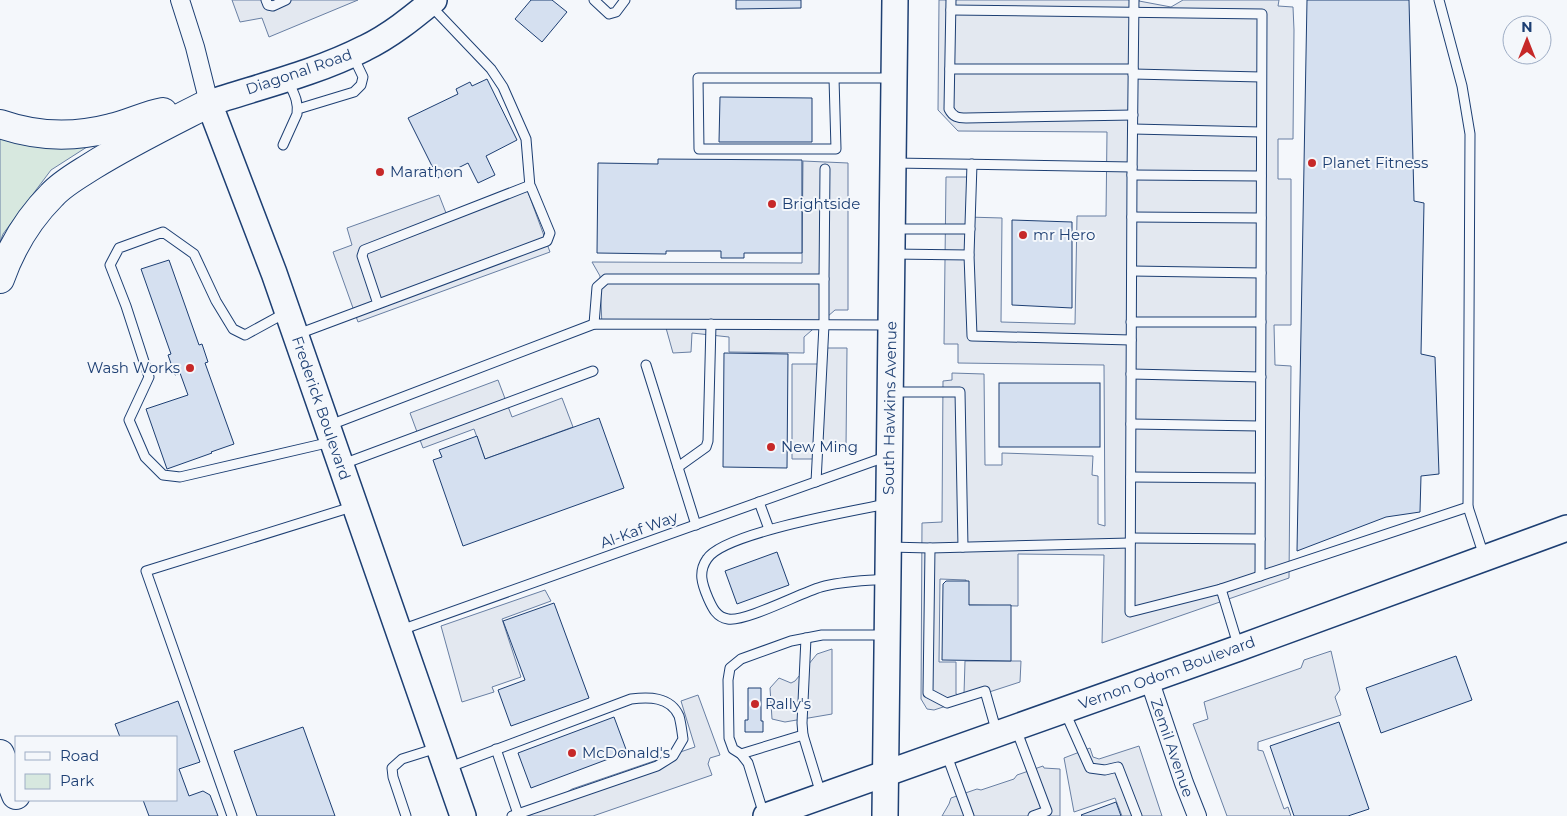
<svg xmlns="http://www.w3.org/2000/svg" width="1567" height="816" font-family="Montserrat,sans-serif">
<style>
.green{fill:#d7e8df;stroke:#687fa3}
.parking{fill:#e3e8f0;stroke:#687fa3}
.building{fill:#d5e0f0;stroke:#1d3f73}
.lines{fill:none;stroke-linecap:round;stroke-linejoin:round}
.lane-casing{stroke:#1d3f73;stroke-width:11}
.street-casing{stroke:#1d3f73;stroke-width:20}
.secondary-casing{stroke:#1d3f73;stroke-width:28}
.highway-casing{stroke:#1d3f73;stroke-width:30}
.lane{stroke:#f4f7fb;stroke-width:9}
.street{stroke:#f4f7fb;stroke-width:18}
.secondary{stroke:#f4f7fb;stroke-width:25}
.highway{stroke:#f4f7fb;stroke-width:28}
.poi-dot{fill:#c62828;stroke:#f4f7fb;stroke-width:2}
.labels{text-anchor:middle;stroke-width:4;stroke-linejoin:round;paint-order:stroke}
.street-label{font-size:15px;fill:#1d3f73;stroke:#f4f7fb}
.poi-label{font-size:15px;fill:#1d3f73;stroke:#f4f7fb;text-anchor:start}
</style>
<rect width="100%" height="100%" fill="#f4f7fb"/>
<!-- green -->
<path class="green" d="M0 136 90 145 51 170 3 234 0 242Z"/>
<!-- parking -->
<g class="parking">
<path d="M232 0H358L269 37 262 18 240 22Z"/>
<path d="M939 0H1139V1L1171 7 1183 0H1279L1278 6 1293 7 1294 30 1293 139H1278V179H1291V325H1274L1275 365 1291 366 1289 578 1102 643 1104 555 1018 554V606L967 605 966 580 940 579 939 662H956V694L959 695 964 694 965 661H1021L1020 682 934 710 927 709 921 699 922 523 942 522 943 381 952 380V373L984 374 985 465H1002V453L1093 456 1092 475 1098 476V524L1105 526 1104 365 958 363V344H944L946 177H967V217L1002 218 1001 322 1075 324 1077 216H1106L1107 132 958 131 938 110Z"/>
<path d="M803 161 848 163V310H835L804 337V353L729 352V337L692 333 691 352 673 353 666 328 602 327 600 276 592 262 802 263Z"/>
<path d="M525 184 550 252 358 322 333 252 352 245 347 228 439 195 446 213Z"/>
<path d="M826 348H847L846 447H815V459H792V364H826Z"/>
<path d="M498 380 512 417 562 398 573 427 485 459 474 429 423 448 410 413Z"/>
<path d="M545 590 551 601 502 619 521 677 492 687 494 692 462 702 441 626Z"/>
<path d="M832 649V714L785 722 772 719 770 688 779 678 791 683 795 681 817 654Z"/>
<path d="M1331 651 1340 690 1335 697 1341 715 1258 742V750L1263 751 1284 809 1288 807 1291 816H1227L1193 724 1208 719 1204 702 1301 668 1304 660Z"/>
<path d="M698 695 720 755 710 758 708 764 712 775 593 816H529L572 789 695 747 681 701Z"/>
<path d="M1139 746 1162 816H1122L1115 798 1074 812 1064 758 1090 748 1093 757 1099 759Z"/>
<path d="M1043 766 1044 768 1060 769V816H942L949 804 951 798 977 789 981 790 1014 779 1017 775Z"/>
</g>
<!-- building -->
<g class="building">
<path d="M531 0H552L567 12 542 42 515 19Z"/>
<path d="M736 0H801V8L736 9Z"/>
<path d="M1307 0H1409L1414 201 1424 203 1421 354 1435 357 1439 474 1421 476 1420 512 1386 517 1297 551Z"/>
<path d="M487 79 517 140 486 156 495 175 478 183 468 163 438 178 408 118 458 94 456 89 470 82 472 86Z"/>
<path d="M720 97 812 98V142H719Z"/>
<path d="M658 159 802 160V253H744V258H721V251H666V254L597 253 598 163 658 164Z"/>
<path d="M1012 220 1072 222V308L1012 305Z"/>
<path d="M169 260 199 345 202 344 208 362 205 363 234 444 211 452 212 453 167 469 146 409 188 395 180 373 175 375 168 355 171 354 141 269Z"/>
<path d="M724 353 788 354 787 468 723 467Z"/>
<rect x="999" y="383" width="101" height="64"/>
<path d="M599 418 624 488 463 546 433 460 442 457 439 450 477 436 485 459Z"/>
<path d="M777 552 789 585 737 604 725 571Z"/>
<path d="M946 581H969V605H1011V661L942 660 943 584Z"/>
<path d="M554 603 589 698 511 726 498 690 525 680 503 621Z"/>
<path d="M1456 656 1472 700 1381 733 1366 688Z"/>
<path d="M748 688H761V721H763V732H745V720H748Z"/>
<path d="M178 701 200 762 179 769 189 796 203 791 210 795 218 816H149L143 800H176V737H120L115 724Z"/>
<path d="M614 717 627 752 531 788 518 753Z"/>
<path d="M1339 722 1369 809 1348 816H1294L1270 746Z"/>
<path d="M303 727 335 816H257L234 751Z"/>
<path d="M1116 802 1121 816H1082L1081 815Z"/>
</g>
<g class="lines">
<defs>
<g id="lane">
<path d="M266 0 268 5 273 6 286 0"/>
<path d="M594 0 609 14 616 12 625 0"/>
<path d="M951 0 949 109C953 117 958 118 966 118L1133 115"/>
<path d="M1134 0 1132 175 1130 612 1221 589 1239 648"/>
<path d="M1439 0 1462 86 1470 134 1468 507"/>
<path d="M431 6 491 69 503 87 526 139 530 187"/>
<path d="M951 10 1262 14 1260 576"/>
<path d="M950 69H1133"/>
<path d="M1133 74 1261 77"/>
<path d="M834 78 836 149H699L698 78H892"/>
<path d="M298 109 354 92 361 85 363 77 353 56"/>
<path d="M1133 129 1261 132"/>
<path d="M283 145 297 114C299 101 293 92 288 81"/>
<path d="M894 163 1132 167"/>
<path d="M972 164 969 255 972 336 1131 340"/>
<path d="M1132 175 1261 176"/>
<path d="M1132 217 1261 218"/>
<path d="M893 229H970"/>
<path d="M892 254 969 255"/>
<path d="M1132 271 1261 273"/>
<path d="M287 312 245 335 233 329 216 301 194 254 163 232 119 248 110 265 126 306 149 377 129 420 145 457 163 475 180 477 331 442"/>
<path d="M1131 322H1261"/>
<path d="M594 324 597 287 606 279H824L825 169"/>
<path d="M298 334 547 241 550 233 531 187 528 186 364 250 362 256 378 304"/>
<path d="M646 365 696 525"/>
<path d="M1131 374 1261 377"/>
<path d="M891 392H960L963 547"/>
<path d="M1131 424 1260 426"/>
<path d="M330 425 594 324 890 325"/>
<path d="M343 464 593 371"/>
<path d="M678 467 706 447 708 441 711 324"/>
<path d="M1131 477 1260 478"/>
<path d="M816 482 824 325V279"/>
<path d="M759 502 769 529"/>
<path d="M1131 538 1260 539"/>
<path d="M889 547 930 548 1130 543"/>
<path d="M930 548 928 693 947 703 985 691 997 733"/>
<path d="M885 579C864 581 842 581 821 587 800 593 746 622 728 619 716 617 712 607 708 598 702 584 698 572 707 559 723 533 853 511 887 504"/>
<path d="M1221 589 1468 507 1484 556"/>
<path d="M401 630 888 456"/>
<path d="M806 638 802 723 803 735 821 794"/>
<path d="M1065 712 1090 768 1105 770 1118 767 1137 816"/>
<path d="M1016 729 1047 811 1033 816"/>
<path d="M496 749 518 814"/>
<path d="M946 753 969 816"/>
<path d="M741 754 803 735"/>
<path d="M447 768 631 699C648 697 670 696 679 716 681 723 682 732 683 739L673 756 657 766 512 816"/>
<path d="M764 815 748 763 741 754 733 749 729 738 728 680 730 668 741 659 791 641 822 635H885"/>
<path d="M232 816 146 571 355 506"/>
<path d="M406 816 393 777 392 768 402 759 437 748"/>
</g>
<g id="street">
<path d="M180 0 195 47 209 103"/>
<path d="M1149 679 1184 783 1197 816"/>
</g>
<g id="secondary">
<path d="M434 0C412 18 390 36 365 48 316 73 261 86 209 103L274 273 463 816"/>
<path d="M766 816 1239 648 1567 528"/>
<path d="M885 816 895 0"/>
</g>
<g id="highway">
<path d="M0 124C37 137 73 138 111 128 129 124 146 115 163 112"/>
<path d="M0 279C11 248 28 219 52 195 63 183 78 175 92 166 129 143 170 123 209 103"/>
<path d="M0 754 16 795"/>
</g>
</defs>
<!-- lane casing -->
<use href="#lane" class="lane-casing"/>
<!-- street casing -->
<use href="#street" class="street-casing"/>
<!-- secondary casing -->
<use href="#secondary" class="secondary-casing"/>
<!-- highway casing -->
<use href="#highway" class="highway-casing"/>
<!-- lane -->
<use href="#lane" class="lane"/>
<!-- street -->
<use href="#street" class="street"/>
<!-- secondary -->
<use href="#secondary" class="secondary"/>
<!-- highway -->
<use href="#highway" class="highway"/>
</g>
<!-- markers -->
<g class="poi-dot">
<circle cx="1312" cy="163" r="5"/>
<circle cx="380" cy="172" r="5"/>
<circle cx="772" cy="204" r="5"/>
<circle cx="1023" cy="235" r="5"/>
<circle cx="190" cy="368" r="5"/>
<circle cx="771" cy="447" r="5"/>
<circle cx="755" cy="704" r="5"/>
<circle cx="572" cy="753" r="5"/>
</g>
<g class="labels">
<!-- street labels -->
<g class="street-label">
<text transform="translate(299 72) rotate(-19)" y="5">Diagonal Road</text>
<text transform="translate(321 408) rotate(71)" y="5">Frederick Boulevard</text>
<text transform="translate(890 408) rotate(-89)" y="5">South Hawkins Avenue</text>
<text transform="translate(639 530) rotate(-20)" y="5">Al-Kaf Way</text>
<text transform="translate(1167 673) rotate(-20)" y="5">Vernon Odom Boulevard</text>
<text transform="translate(1172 748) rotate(71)" y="5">Zemil Avenue</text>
</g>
<!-- poi labels -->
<g class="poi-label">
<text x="1322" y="168">Planet Fitness</text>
<text x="390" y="177">Marathon</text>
<text x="782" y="209">Brightside</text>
<text x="1033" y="240">mr Hero</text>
<text x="180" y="373" text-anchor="end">Wash Works</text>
<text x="781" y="452">New Ming</text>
<text x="765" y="709">Rally's</text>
<text x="582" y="758">McDonald's</text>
</g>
</g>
<!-- legend -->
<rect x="15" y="736" width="162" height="65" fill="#f4f7fb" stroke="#9eadc5"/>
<rect x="25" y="752" width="25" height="8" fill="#f4f7fb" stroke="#9eadc5"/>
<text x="60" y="761" font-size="15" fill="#1d3f73">Road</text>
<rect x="25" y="774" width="25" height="15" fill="#d7e8df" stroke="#9eadc5"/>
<text x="60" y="786" font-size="15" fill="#1d3f73">Park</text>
<!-- north arrow -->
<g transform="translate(1527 40)"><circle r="24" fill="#f4f7fb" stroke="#9eadc5"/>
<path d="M0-4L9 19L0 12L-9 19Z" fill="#c62828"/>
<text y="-8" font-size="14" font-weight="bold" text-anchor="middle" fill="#1d3f73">N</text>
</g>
</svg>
